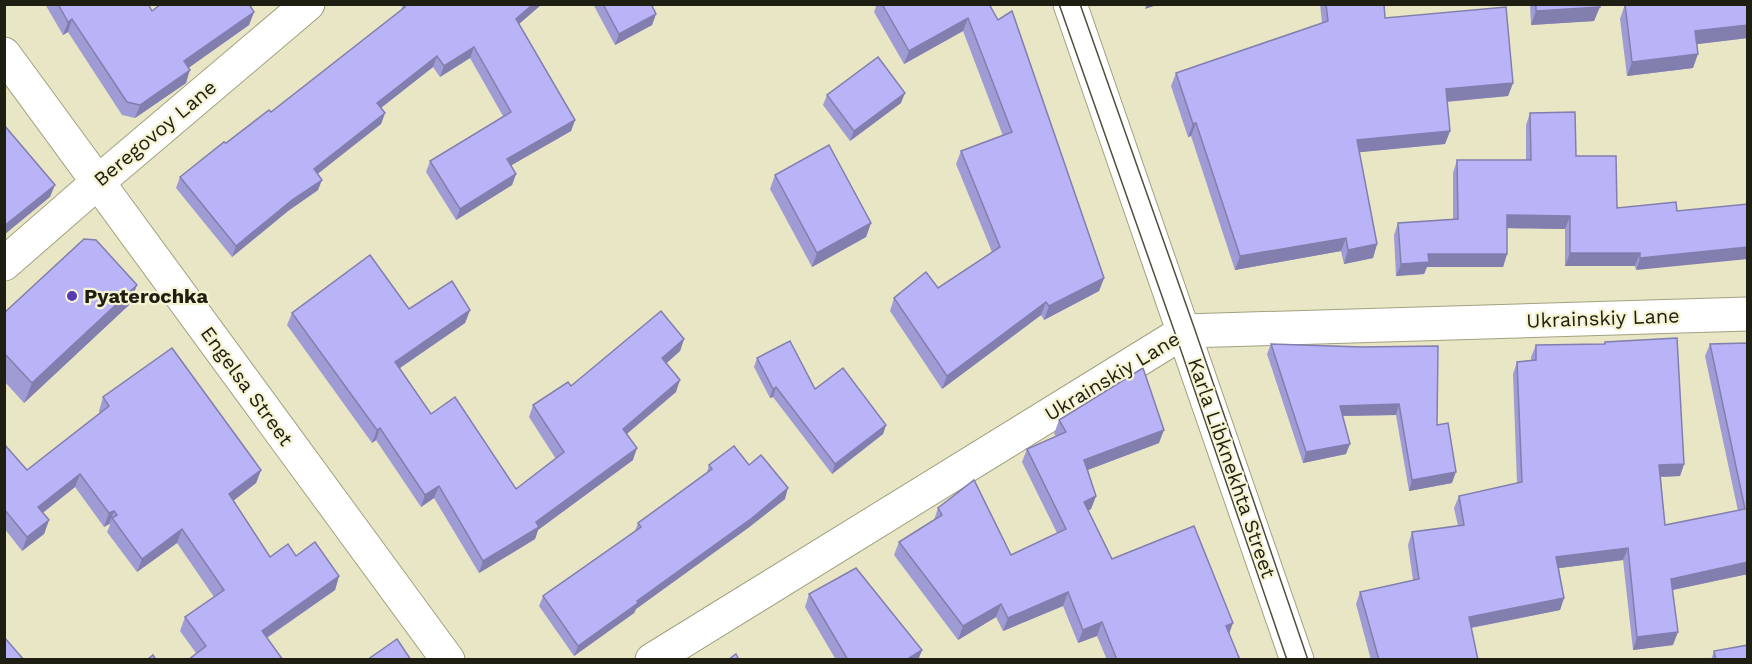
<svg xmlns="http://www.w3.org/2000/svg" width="1752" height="664" font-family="'Work Sans',sans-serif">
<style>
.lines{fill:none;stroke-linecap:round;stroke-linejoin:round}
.street-casing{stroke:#a2a181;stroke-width:35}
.street{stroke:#fff;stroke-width:33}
.tram{stroke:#51503e;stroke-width:1.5}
.wall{fill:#9f9bd5}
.shaded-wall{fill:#827eae}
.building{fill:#b9b4f8;stroke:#827eae;stroke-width:1.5}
.poi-dot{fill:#553ab2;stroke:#f5f3d1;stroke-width:2}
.labels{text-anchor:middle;stroke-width:4.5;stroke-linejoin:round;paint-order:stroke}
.street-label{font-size:20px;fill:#1f1e12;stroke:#f5f3d1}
.poi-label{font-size:20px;font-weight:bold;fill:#1f1e12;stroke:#f5f3d1;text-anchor:start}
</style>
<rect width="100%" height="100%" fill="#e8e6c5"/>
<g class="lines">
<defs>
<g id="street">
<path d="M1070 4 1297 660"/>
<path d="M4 54 448 660"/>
<path d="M4 264 98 182 308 4"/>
<path d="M652 660 1185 331 1748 314"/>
</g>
</defs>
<!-- street casing -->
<use href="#street" class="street-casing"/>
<!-- street -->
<use href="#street" class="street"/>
<!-- tram -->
<g class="tram">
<path d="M1059 4 1176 336 1287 660"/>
<path d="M1080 4 1195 330 1308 660"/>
</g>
</g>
<!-- wall -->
<g class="wall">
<path d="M45 4H148L152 11 254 12 249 25 189 67 186 83 135 118 122 115 68 32 63 35Z"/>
<path d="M403 4H542L519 24 575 120 571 131 511 165 516 174 512 185 456 220 426 172 430 161 503 116 470 58 440 77 433 67 381 108 385 113 381 124 317 173 318 190 288 211 232 257 176 188 180 177 226 143 271 112 401 10Z"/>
<path d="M593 4H651L656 14 652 25 615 45Z"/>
<path d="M874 4H989L1104 278 1099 291 1044 320 1041 315 942 389 890 311 894 298 938 288 992 252 956 164 961 151 1003 136 963 31 904 64 874 12 876 7Z"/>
<path d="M1320 4H1384L1385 18 1513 83 1508 96 1447 102 1450 131 1445 144 1359 152 1377 244 1373 258 1344 264 1341 251 1235 270 1191 136 1188 137 1171 86 1176 73 1322 23Z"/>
<path d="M1530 4H1600L1594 21 1531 25Z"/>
<path d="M1625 4H1748V38L1697 44 1693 68 1627 76 1620 19Z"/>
<path d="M827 95 901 103 850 141 823 105Z"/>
<path d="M1530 113 1576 156 1617 208 1676 202 1636 270 1635 266H1565V229L1507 228V254L1503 267H1427L1424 274 1396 276 1394 235 1398 223 1453 219V173L1457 160H1526V125Z"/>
<path d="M775 175 871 223 866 237 812 267 770 189Z"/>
<path d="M137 285 129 305 24 403 4 381V313Z"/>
<path d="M409 309 470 310 465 323 400 368 431 414 516 489 556 459 529 417 533 405 571 386 684 339 680 351 666 363 676 392 627 434 633 460 538 530 535 539 479 573 434 498 421 507 376 440 372 443 287 325 292 313Z"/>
<path d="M1605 342 1684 464 1680 476 1661 477 1665 525 1738 511 1705 356 1710 344 1748 343V574L1673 590V645L1633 650 1623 560 1559 568 1564 598 1560 610 1471 628 1478 660H1371L1356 604 1360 592 1413 580 1408 545 1412 532 1458 526 1454 508 1459 496 1517 483 1513 374 1517 362 1531 360V357L1536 345 1604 344Z"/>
<path d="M1271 344 1362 347 1437 425 1452 483 1409 491 1396 415 1342 416 1346 454 1303 463 1267 354Z"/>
<path d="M757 358 815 389 886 425 883 434 832 474 773 397 770 398 754 367Z"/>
<path d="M103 397 261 470 256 483 233 501 270 557 296 556 339 576 335 590 267 638 196 653 180 631 185 617 214 597 177 543 137 572 107 532 110 525 109 524 104 527 75 487 43 513 49 520 44 534 22 551 4 528V444L27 470 100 413 99 411Z"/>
<path d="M1059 420 1159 443 1088 470 1096 496 1091 509 1088 511 1112 559 1229 634 1240 660H1107L1097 636 1078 643 1063 606 1003 631 996 617 958 640 894 555 899 542 934 520 938 508 1011 555 1057 533 1022 462 1027 449 1056 436 1054 434Z"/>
<path d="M709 465H749L785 499 748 528 636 609 634 613 574 656 539 606 543 596 635 531 638 523 707 472Z"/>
<path d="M809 594 922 650 918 660H836L805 607Z"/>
<path d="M1714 651 1748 660H1711Z"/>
</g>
<!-- shaded-wall -->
<g class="shaded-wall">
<path d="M533 4H542L512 30 516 19Z"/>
<path d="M1147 4H1160L1145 9Z"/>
<path d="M1600 7 1594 21 1531 25 1536 11Z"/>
<path d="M254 12 249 25 180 74 184 61Z"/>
<path d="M656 14 652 25 615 45 619 34Z"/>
<path d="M968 18 963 31 904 64 909 51Z"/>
<path d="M72 19 68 32 63 35 68 22Z"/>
<path d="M1748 25V38L1690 45 1695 31Z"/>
<path d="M474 47 470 58 440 77 444 66Z"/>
<path d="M1698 54 1693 68 1627 76 1632 62Z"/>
<path d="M437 56 433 67 373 114 377 103Z"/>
<path d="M190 70 186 83 135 118 140 105Z"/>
<path d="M1513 83 1508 96 1441 102 1446 89Z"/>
<path d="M905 93 901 103 850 141 854 131Z"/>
<path d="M385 113 381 124 310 180 314 169Z"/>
<path d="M575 120 571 131 503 170 507 159Z"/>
<path d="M1196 123 1191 136 1188 137 1193 124Z"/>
<path d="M1450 131 1445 144 1352 153 1357 140Z"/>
<path d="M516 174 512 185 456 220 460 209Z"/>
<path d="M322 180 318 190 288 211 232 257 236 246 292 200Z"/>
<path d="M55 185 50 197 4 235V226Z"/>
<path d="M1507 215 1570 216 1565 229 1502 228Z"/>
<path d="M871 223 866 237 812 267 817 253Z"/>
<path d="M1346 238 1341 251 1235 270 1240 256Z"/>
<path d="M1377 244 1373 258 1344 264 1348 250Z"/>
<path d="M1748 247V259L1636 270 1640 258Z"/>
<path d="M1570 253H1640L1635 266H1565Z"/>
<path d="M1428 254H1507L1503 267H1427L1424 274 1396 276 1401 264Z"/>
<path d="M1104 278 1099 291 1044 320 1049 306Z"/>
<path d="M137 285 129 305 24 403 32 383Z"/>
<path d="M1046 302 1041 315 942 389 947 376Z"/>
<path d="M470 310 465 323 391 374 395 362Z"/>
<path d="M684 339 680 351 658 371 662 358Z"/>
<path d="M680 380 676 392 618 441 623 429Z"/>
<path d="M776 387 773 397 770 398 773 389Z"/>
<path d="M1399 404 1396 415 1336 416 1340 406Z"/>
<path d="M886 425 883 434 832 474 835 464Z"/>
<path d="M380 428 376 440 372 443 377 430Z"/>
<path d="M1164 430 1159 443 1079 473 1084 460Z"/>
<path d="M1350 444 1346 454 1303 463 1306 452Z"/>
<path d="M637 448 633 460 538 530 535 539 479 573 483 561Z"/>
<path d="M1684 464 1680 476 1655 477 1659 465Z"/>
<path d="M261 470 256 483 224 508 229 494Z"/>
<path d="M1456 472 1452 483 1409 491 1412 480Z"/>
<path d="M80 474 75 487 33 520 38 507Z"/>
<path d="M439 486 434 498 421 507 425 495Z"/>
<path d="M788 488 785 499 748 528 636 609 634 613 574 656 578 646Z"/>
<path d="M1096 496 1091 509 1079 515 1084 502Z"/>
<path d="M114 511 109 524 104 527 109 513Z"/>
<path d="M49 520 44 534 22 551 27 537Z"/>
<path d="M182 529 177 543 137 572 142 559Z"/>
<path d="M1628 548 1623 560 1552 569 1556 557Z"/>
<path d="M1748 562V574L1667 591 1671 579Z"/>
<path d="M339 576 335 590 257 644 262 631Z"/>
<path d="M1068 592 1063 606 1003 631 1008 618Z"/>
<path d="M1564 598 1560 610 1464 629 1469 617Z"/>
<path d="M1001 604 996 617 958 640 963 626Z"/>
<path d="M1102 622 1097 636 1078 643 1083 630Z"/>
<path d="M1233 623 1228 637 1226 626Z"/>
<path d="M1678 632 1673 645 1633 650 1637 637Z"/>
<path d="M922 650 918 660H906Z"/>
</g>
<!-- building -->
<g class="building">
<path d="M58 4H148L152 11 161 4H249L254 12 184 61 190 70 140 105 127 102 72 19 68 22Z"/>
<path d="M404 4H533L516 19 575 120 507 159 516 174 460 209 430 161 511 112 474 47 444 66 437 56 377 103 385 113 314 169 322 180 292 200 236 246 180 177 224 142 226 143 269 110 271 112 405 7Z"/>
<path d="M603 4H651L656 14 619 34Z"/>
<path d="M882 4H989L998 20 1012 11 1104 278 1049 306 1046 302 947 376 894 298 926 272 938 288 1000 247 961 151 1012 132 968 18 909 51Z"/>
<path d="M1326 4H1384L1385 18 1506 7 1513 83 1446 89 1450 131 1357 140 1377 244 1348 250 1346 238 1240 256 1196 123 1193 124 1176 73 1328 21Z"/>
<path d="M1536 4H1600V7L1536 11Z"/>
<path d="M1625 4H1748V25L1695 31 1698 54 1632 62Z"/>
<path d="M878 57 905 93 854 131 827 95Z"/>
<path d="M1575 112 1576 156H1616L1617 208 1676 202 1677 211 1748 204V247L1640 258V253H1570V216L1507 215V254H1428L1429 262 1401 264 1398 223 1458 219 1457 160H1531L1530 113Z"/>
<path d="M4 125 55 185 4 226Z"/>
<path d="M829 145 871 223 817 253 775 175Z"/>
<path d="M84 239 96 240 137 285 32 383 4 353V313Z"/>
<path d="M370 255 409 309 452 281 470 310 395 362 431 414 455 397 516 489 564 452 533 405 568 382 571 386 661 311 684 339 662 358 680 380 623 429 637 448 536 522 539 527 483 561 439 486 425 495 380 428 377 430 292 313Z"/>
<path d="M1677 338 1684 464 1659 465 1665 525 1745 509 1710 344 1748 343V562L1671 579 1678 632 1637 637 1628 548 1556 557 1564 598 1469 617 1478 660H1379L1360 592 1419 579 1412 532 1464 525 1459 496 1522 482 1517 362 1536 360V345L1605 344V342Z"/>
<path d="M790 341 815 389 843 368 886 425 835 464 776 387 773 389 757 358Z"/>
<path d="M1271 344 1362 347 1438 346 1437 425 1448 423 1456 472 1412 480 1399 404 1340 406 1350 444 1306 452Z"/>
<path d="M172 348 261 470 229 494 270 557 288 544 296 556 315 542 339 576 262 631 283 660H188L206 646 185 617 224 590 182 529 142 559 112 518 117 515 114 511 109 513 80 474 38 507 49 520 27 537 4 509V444L27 470 109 406 103 397Z"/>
<path d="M1143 368 1164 430 1084 460 1096 496 1084 502 1112 559 1194 526 1233 623 1226 626 1240 660H1117L1102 622 1083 630 1068 592 1008 618 1001 604 963 626 899 542 942 515 938 508 974 480 1011 555 1066 529 1027 449 1066 432 1059 420Z"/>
<path d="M734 446 749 465 761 455 788 488 752 518 637 601 638 603 578 646 543 596 641 527 638 523 712 469 709 465Z"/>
<path d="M856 568 922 650 906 660H848L809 594Z"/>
<path d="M4 637 24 660H4Z"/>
<path d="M397 639 411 660H367Z"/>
<path d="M1748 645V660H1716L1714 651Z"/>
<path d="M736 654 739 660H728Z"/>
<path d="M153 655 156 660H147Z"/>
</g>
<!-- markers -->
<circle class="poi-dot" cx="72" cy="296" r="6"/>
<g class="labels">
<!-- street labels -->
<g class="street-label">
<text transform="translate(155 133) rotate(-40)" y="7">Beregovoy Lane</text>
<text transform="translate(1603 318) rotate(-2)" y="7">Ukrainskiy Lane</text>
<text transform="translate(1112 376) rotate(-31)" y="7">Ukrainskiy Lane</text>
<text transform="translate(247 386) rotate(54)" y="7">Engelsa Street</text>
<text transform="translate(1232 468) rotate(71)" y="7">Karla Libknekhta Street</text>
</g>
<!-- poi labels -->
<g class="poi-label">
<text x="84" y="303">Pyaterochka</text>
</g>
</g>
<!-- border -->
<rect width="1752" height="664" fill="none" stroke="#1f1e12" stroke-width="12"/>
</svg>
